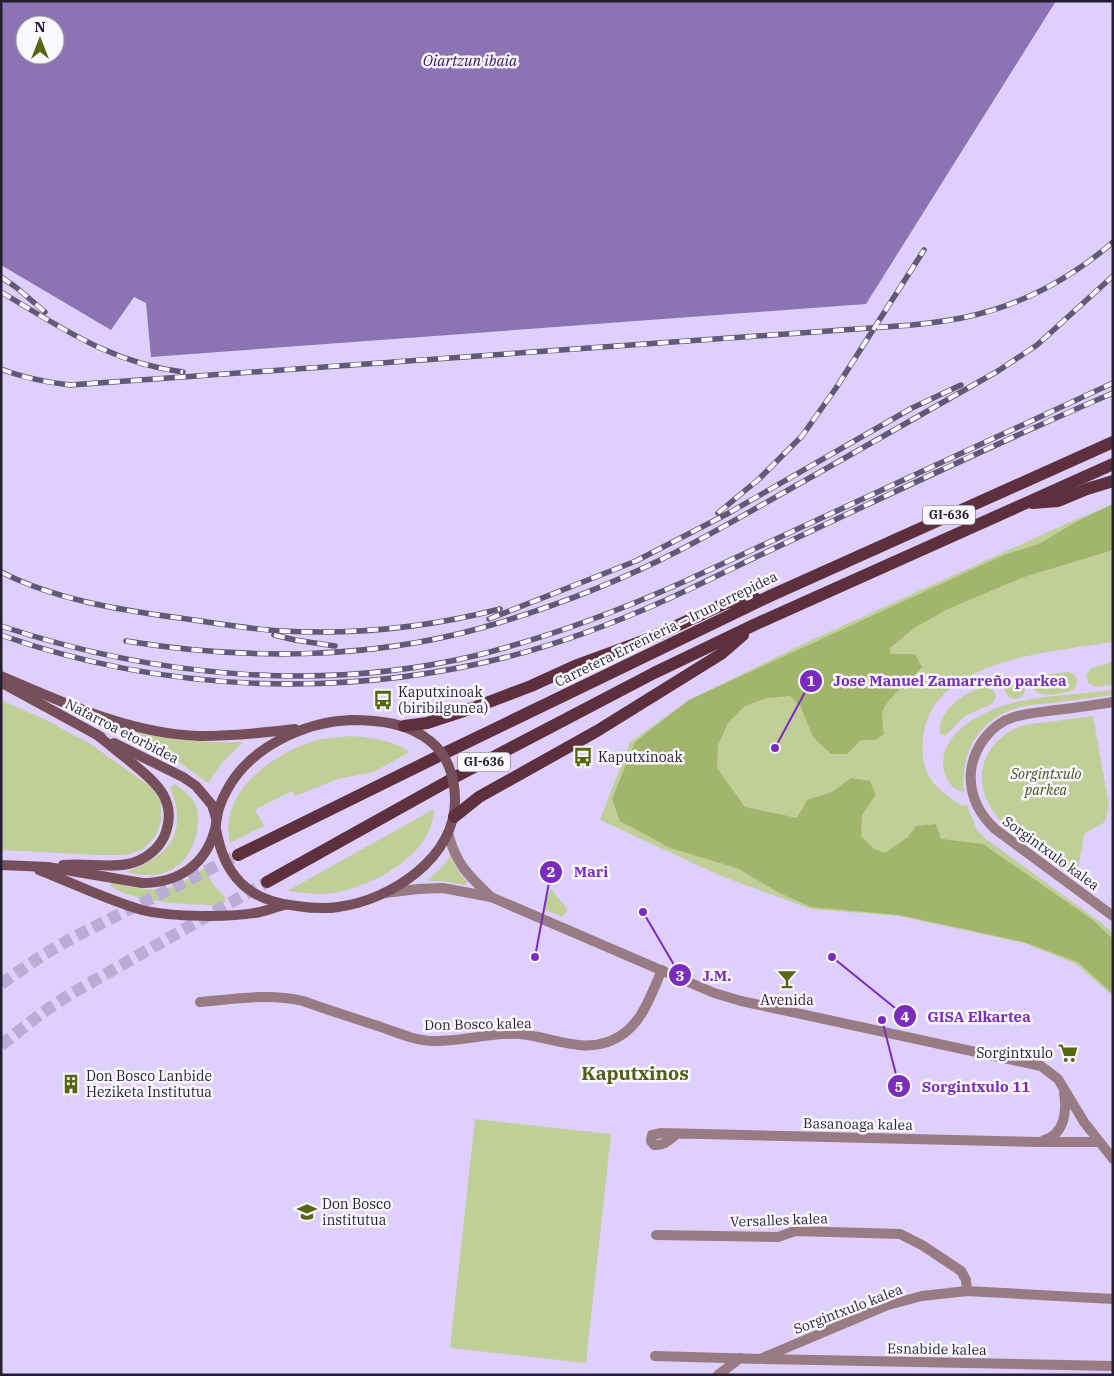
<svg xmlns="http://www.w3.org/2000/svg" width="1114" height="1376" font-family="'IBM Plex Serif',serif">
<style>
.green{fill:#bfcf97}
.forest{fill:#a1b56c}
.water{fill:#8c73b3;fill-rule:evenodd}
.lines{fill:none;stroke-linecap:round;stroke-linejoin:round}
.primary-tunnel{stroke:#baacd5;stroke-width:12;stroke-dasharray:12 6;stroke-linecap:butt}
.street{stroke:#987b83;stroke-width:10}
.secondary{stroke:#774f5a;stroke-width:10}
.primary{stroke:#5e303e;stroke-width:12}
.rail-casing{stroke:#635875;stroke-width:5.5}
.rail{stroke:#faf8fe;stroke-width:4;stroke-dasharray:11;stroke-linecap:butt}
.secondary-bridge{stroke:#774f5a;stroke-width:10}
.labels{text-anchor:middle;stroke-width:5;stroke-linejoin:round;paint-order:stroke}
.shield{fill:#faf8fe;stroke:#665f70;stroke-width:1}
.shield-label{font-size:12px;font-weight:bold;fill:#261e33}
.street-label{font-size:14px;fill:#261e33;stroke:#faf8fe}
.poi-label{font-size:14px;fill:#261e33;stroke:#faf8fe;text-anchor:start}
.park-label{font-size:14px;font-style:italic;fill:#434f1b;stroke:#faf8fe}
.water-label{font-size:15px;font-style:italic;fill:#37105f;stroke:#faf8fe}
.district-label{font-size:19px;font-weight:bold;fill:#4f5f13;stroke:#faf8fe}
.leader{fill:none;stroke:#7b2cbf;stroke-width:2}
.callout-dot{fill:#7b2cbf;stroke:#faf8fe;stroke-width:2}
.mark-label{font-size:15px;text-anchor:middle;font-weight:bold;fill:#fff}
.callout-label{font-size:15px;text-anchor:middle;font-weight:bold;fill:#7b2cbf;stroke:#faf8fe;stroke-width:5;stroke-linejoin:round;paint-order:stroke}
</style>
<rect width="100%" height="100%" fill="#dfcffd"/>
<!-- green -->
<g class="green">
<path d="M1113 504V642C1051 652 929 659 923 740 920 777 935 788 963 806L967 805 977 830 986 839 1100 922 1113 933V996L1076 964 1024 943 899 916 811 909 721 876 600 820 630 742 689 700 803 644 1070 522Z"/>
<path d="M1113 661V685L1097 687 1089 684 1086 676 1090 669Z"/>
<path d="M1067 672C1077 673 1081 682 1073 690 1064 693 1038 700 1034 688 1032 683 1035 680 1038 676Z"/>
<circle cx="1015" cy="689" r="10"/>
<path d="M984 687C991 687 994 690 996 696L992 704 965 716 946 735 940 734C937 711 964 692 984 687Z"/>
<path d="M1113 690V695C1093 698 1072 700 1052 703 1038 704 1024 705 1011 710 976 723 960 757 964 792 953 790 947 782 944 771 936 731 990 707 1021 701 1051 695 1083 694 1113 690Z"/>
<path d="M1 700 44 719 89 743 151 787 161 802V822L155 837 143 849 126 855H97L1 850Z"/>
<path d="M1093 716 1109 805 1105 822 1084 834 1077 876 1001 821C968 787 979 740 1024 725Z"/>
<path d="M117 728C160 739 199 743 243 742L222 763 208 783 180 763 116 732Z"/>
<path d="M352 736C372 738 393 740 410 752L374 772 338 779 295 796 292 791 255 810 264 826 230 843C218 793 272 754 314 741 326 738 339 737 352 736Z"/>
<path d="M175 784C182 789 190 795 195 803 198 808 198 815 198 821 197 845 185 868 160 874 149 877 137 874 126 872 169 857 189 833 170 787Z"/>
<path d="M434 809C433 855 373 886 333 893 318 895 302 893 287 891Z"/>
<path d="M450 856 460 874 467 881V884L464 885 442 881H427L445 864Z"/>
<path d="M204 868 215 887 225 897V902L221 905C197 906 127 902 110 885L113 883C154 892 170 895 204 868Z"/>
<path d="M551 889 568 910 562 917 544 909 543 906Z"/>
<path d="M475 1119 611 1134 586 1363 450 1348Z"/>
</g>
<!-- forest -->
<path class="forest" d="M1113 504V550L1024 577 948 609 914 628 890 648V654H915L922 667C912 680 883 700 882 715 882 721 883 728 884 734L875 740H861L847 754H831L813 737 801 707 790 696 767 698 745 706 728 723 718 745 717 768 745 807 797 818 807 800 832 792 851 778 870 781 876 795 862 815 861 836 874 849 885 853 908 837 916 826 936 824 941 839 983 844 1093 920 1113 939V994L1078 962 1024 942 899 915 811 907 778 892 737 868 670 848 620 821 612 799 635 742 689 700 1004 555 1039 544 1074 523Z"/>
<!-- water -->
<path class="water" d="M1 1H1056L866 304 151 357 146 303 134 297 111 330 1 265ZM25 25H55V55H25Z"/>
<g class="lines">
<!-- primary-tunnel -->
<g class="primary-tunnel">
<path d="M1 984 43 955 74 937 238 855"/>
<path d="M1 1045 42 1013 69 995 267 882"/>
</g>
<!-- street -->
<g class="street">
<path d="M1113 702C1094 705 1075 708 1056 710 1042 712 1028 713 1014 717 991 724 974 747 971 771 969 794 978 813 995 829L1113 916"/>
<path d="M448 833C456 864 468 875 490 896"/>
<path d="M385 893 418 889 443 888 491 897 714 993 741 1001 1041 1066 1058 1079 1084 1122 1113 1159"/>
<path d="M200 1002C235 999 269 993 303 1001 328 1010 353 1018 378 1026 396 1032 415 1041 433 1041 462 1042 491 1032 520 1034 554 1037 587 1057 620 1036 643 1022 651 994 662 970"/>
<path d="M677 1134C669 1140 664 1146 654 1145L651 1141 652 1135 662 1133 1038 1142H1099"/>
<path d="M1044 1140C1065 1134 1067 1111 1064 1092"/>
<path d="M656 1235 778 1237 795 1231 900 1234 922 1245 961 1271 966 1280 967 1291"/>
<path d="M655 1356 760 1359 888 1305 922 1296 967 1291 1113 1299"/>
<path d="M764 1359 1113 1366"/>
<path d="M718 1375 740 1358"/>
</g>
<!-- secondary -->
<g class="secondary">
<path d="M1 676C64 703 130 734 200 736 232 736 263 733 295 729"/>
<path d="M4 684 101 737"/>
<path d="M114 743 183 777 196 786 212 805 216 818"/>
<path d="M216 829C220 850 226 868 241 883 256 898 277 904 297 906 310 908 325 909 338 907 391 900 455 858 455 800"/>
<path d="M1 865 48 867 142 883C178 883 206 865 215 829 216 826 216 822 217 818 218 808 222 799 227 790 250 747 304 722 351 720 379 720 408 723 430 741"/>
<path d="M63 865C84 863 109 868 128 864 143 861 157 851 164 837 179 802 157 783 132 763 120 753 108 744 96 734"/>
<path d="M39 870C73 883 107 900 142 910 171 917 231 918 260 912 268 910 277 907 285 905"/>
</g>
<!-- primary -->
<g class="primary">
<path d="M1032 503 1058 501 1087 489 1113 481"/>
<path d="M404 726 427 723 473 708 531 686 575 666 646 640 726 603 755 598"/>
<path d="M454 817 479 797 597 731 721 654 743 635"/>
<path d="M238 855 449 751 770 596 1113 442"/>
<path d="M267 882 459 775 654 673 756 624 1113 464"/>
</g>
<defs>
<g id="rail">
<path d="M1 277 17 288 45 312"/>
<path d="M1 292C62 328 111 363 183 372"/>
<path d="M1 369C24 378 46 382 70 385L912 325C930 323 948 321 966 317 1020 306 1072 278 1113 242"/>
<path d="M718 513 759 479 802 436 836 388 924 250"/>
<path d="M1 572C56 600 120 610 180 618 214 623 248 629 282 631 354 635 430 627 500 609"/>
<path d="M489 619 636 561 727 514 912 408 961 385"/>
<path d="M1 626C152 676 318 693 474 656 546 638 614 613 681 583L1113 383"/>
<path d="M1 635C162 692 342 699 507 657 562 643 617 622 668 599 697 586 725 572 754 558 873 502 992 445 1113 393"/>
<path d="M274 635 295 640 335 646"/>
<path d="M126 641C242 660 367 660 481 628 548 609 616 583 678 551 721 529 763 504 806 480 870 444 934 407 998 371L1037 345 1113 276"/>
</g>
</defs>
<!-- rail casing -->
<use href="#rail" class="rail-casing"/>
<!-- rail -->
<use href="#rail" class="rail"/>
<!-- secondary-bridge -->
<path class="secondary-bridge" d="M430 741C448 755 455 778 455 800"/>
</g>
<!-- icons -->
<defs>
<symbol id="bus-bare" viewBox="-9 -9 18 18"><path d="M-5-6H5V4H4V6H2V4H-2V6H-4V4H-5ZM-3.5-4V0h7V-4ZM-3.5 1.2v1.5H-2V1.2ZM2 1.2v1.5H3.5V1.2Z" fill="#566711" stroke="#faf8fe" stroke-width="2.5" paint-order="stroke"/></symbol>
<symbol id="bar-bare" viewBox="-9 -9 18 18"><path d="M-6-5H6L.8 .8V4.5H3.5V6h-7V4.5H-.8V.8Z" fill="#566711" stroke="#faf8fe" stroke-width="2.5" paint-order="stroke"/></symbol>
<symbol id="supermarket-bare" viewBox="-9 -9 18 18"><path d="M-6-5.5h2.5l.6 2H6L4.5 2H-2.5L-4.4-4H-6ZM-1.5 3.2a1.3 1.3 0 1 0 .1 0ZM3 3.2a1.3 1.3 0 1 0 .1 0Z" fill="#566711" stroke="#faf8fe" stroke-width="2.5" paint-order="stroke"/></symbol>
<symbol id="building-bare" viewBox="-9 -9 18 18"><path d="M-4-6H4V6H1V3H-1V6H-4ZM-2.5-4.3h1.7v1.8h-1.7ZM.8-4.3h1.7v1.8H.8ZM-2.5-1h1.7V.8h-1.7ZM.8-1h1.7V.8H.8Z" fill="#566711" stroke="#faf8fe" stroke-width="2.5" paint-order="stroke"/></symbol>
<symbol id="university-bare" viewBox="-9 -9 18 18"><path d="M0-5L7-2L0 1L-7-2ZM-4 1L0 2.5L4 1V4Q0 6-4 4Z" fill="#566711" stroke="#faf8fe" stroke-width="2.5" paint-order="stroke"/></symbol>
</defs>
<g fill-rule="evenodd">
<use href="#bus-bare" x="369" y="686" width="28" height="28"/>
<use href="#bus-bare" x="569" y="743" width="28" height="28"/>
<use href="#bar-bare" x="773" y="965" width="28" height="28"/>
<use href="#supermarket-bare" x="1054" y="1039" width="28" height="28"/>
<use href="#building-bare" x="57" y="1070" width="28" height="28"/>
<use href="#university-bare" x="293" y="1198" width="28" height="28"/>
</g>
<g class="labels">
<!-- shield labels -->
<g class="shield">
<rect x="923" y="505.5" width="52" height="19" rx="4"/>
<rect x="458" y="752.5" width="52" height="19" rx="4"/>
</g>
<g class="shield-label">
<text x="949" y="519">GI-636</text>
<text x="484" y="766">GI-636</text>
</g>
<!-- street labels -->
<g class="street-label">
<text transform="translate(666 629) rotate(-26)" y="5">Carretera Errenteria – Irun errepidea</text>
<text transform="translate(122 731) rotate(27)" y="5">Nafarroa etorbidea</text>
<text transform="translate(1051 853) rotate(36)" y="5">Sorgintxulo kalea</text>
<text transform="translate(478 1024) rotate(-1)" y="5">Don Bosco kalea</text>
<text transform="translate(858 1124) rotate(1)" y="5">Basanoaga kalea</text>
<text transform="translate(779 1220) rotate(-2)" y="5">Versalles kalea</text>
<text transform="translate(848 1309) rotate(-21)" y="5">Sorgintxulo kalea</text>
<text transform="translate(937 1349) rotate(1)" y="5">Esnabide kalea</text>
</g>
<!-- poi labels -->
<g class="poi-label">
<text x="398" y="697">Kaputxinoak<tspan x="398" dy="16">(biribilgunea)</tspan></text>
<text x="598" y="762">Kaputxinoak</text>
<text x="787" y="1005" text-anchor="middle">Avenida</text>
<text x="1053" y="1058" text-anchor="end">Sorgintxulo</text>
<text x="86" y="1081">Don Bosco Lanbide<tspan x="86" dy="16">Heziketa Institutua</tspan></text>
<text x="322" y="1209">Don Bosco<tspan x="322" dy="16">institutua</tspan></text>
</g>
<!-- park labels -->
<g class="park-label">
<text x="1046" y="779">Sorgintxulo<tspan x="1046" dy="16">parkea</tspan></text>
</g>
<!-- water labels -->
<g class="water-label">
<text x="470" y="66">Oiartzun ibaia</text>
</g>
<!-- district labels -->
<g class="district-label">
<text x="635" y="1080">Kaputxinos</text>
</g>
</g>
<!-- callouts -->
<path class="leader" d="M775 748L811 681M535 957L551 872M643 912L680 975M832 957L905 1016M882 1020L899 1086"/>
<g class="callout-dot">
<circle cx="775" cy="748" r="5"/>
<circle cx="535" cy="957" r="5"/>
<circle cx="643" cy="912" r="5"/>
<circle cx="832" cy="957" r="5"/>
<circle cx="882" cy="1020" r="5"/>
<circle cx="811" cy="681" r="12"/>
<circle cx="551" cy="872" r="12"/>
<circle cx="680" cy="975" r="12"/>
<circle cx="905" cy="1016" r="12"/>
<circle cx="899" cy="1086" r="12"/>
</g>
<g class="mark-label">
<text x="811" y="686">1</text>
<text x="551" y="877">2</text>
<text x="680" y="981">3</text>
<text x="905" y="1022">4</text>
<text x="899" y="1092">5</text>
</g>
<g class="callout-label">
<text x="950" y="686">Jose Manuel Zamarreño parkea</text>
<text x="591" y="877">Mari</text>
<text x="717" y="981">J.M.</text>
<text x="979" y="1022">GISA Elkartea</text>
<text x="976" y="1092">Sorgintxulo 11</text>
</g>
<!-- border -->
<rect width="1114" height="1376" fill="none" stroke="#261e33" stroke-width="5"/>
<!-- north arrow -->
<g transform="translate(40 40)"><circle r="24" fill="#faf8fe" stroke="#a5a1ad"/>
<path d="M0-4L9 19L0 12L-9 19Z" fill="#566711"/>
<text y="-8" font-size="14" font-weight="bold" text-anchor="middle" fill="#261e33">N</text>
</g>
</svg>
